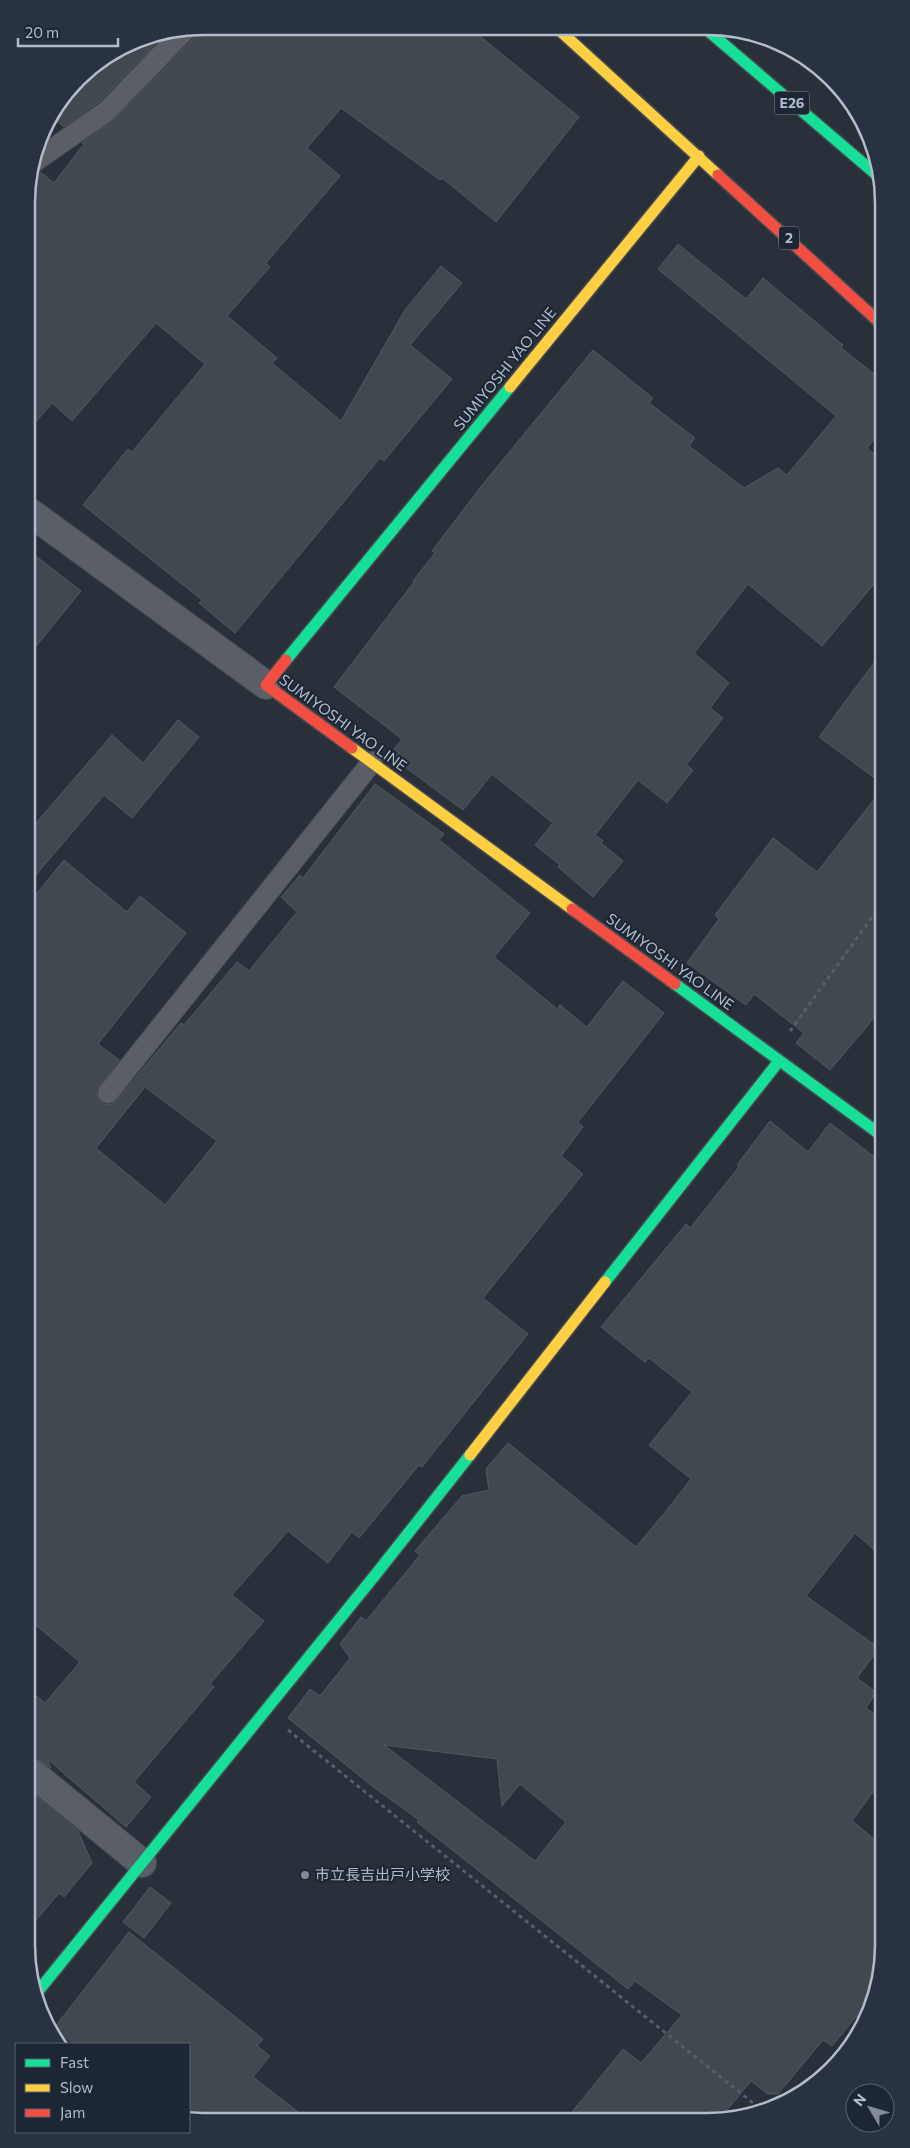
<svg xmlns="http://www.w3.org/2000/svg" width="910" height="2148" font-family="Commissioner,'Noto Sans JP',sans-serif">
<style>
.building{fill:#424850;stroke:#515861;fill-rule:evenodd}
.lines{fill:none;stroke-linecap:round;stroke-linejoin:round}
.lane-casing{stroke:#464b52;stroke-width:22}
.street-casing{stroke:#464b52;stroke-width:30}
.fast-casing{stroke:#464b52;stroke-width:14}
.slow-casing{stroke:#464b52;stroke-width:14}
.jam-casing{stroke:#464b52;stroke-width:14}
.path{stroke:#575e65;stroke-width:3;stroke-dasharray:4 4;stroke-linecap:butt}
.lane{stroke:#5a5f67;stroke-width:20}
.street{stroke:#5a5f67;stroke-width:28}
.fast{stroke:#16e098;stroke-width:11}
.slow{stroke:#ffcf43;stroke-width:11}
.jam{stroke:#f24e42;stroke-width:11}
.poi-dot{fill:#838b98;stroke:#1c2635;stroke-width:2}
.labels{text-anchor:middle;stroke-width:4;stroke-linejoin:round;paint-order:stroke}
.shield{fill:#1c2635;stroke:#868f9e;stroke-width:1}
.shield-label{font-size:14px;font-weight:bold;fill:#b3bccb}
.street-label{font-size:15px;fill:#b3bccb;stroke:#1c2635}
.poi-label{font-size:15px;fill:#b3bccb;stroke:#1c2635;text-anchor:start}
.rim{fill:none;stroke:#b3bccb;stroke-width:2.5}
</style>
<rect width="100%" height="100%" fill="#293039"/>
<!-- building -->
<g class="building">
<path d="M204 26 470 28 579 117 496 222 442 178 440 180 341 108 307 148 340 176 266 263 270 267 227 316 277 358 272 363 341 421 405 310 441 266 462 283 410 345 452 379 384 461 380 458 235 633 199 603 202 600 83 505 128 449 132 452 205 364 156 323 72 421 52 403 27 432V191L31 173 40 172 54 183 84 144 82 143 115 119 194 38 196 28Z"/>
<path d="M165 34 99 102 64 127 51 116 86 70 136 40Z"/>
<path d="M678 244 746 299 763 278 843 345 841 348 878 377 879 433 867 448 879 458V578L822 646 748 584 694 653 729 683 710 708 723 718 686 765 693 770 667 803 638 780 595 835 603 841 601 843 623 861 593 897 558 867 560 865 535 845 553 823 492 774 463 810 394 759 399 753 394 749 402 739 334 687 414 582 413 581 435 553 432 551 483 484 593 350 653 398 649 403 695 438 689 446 744 488 778 468 787 475 836 416 658 269Z"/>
<path d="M28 550 81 591 28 656Z"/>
<path d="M879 656V698L880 782 819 737Z"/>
<path d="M178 720 199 737 132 818 104 795 29 883V831L112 735 143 763Z"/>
<path d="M375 784 444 834 439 840 530 913 494 957 557 1009 560 1005 587 1027 623 981 664 1013 578 1122 583 1127 561 1156 583 1174 483 1298 528 1334 422 1467 419 1465 359 1538 352 1532 328 1563 288 1531 232 1595 264 1621 210 1684 214 1687 134 1782 151 1797 126 1827 47 1759 51 1768 41 1761 31 1758V1691L45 1703 80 1662 31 1621 29 903 64 860 127 912 140 896 186 933 98 1044 119 1060 96 1091 97 1097 100 1102 106 1105 112 1104 117 1100 181 1023 184 1025 237 962 249 971 297 912 281 897 300 875 303 878ZM145 1087 217 1141 165 1205 96 1148Z"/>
<path d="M880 792V1011L830 1070 796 1043 804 1033 754 994 746 1005 687 963 719 919 715 915 773 838 817 872Z"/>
<path d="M770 1121 808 1152 830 1123 881 1162 882 1557 855 1533 806 1596 879 1648 857 1678 876 1692 866 1708 883 1720V1778L852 1821 883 1846V1956L875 1994 832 2046 823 2040 778 2094H768L751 2081 722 2116 568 2117 623 2049 641 2063 682 2015 635 1981 628 1989 417 1822 419 1820 372 1786 288 1718 310 1689 320 1696 350 1658 340 1644 361 1617 366 1621 420 1555 415 1551 462 1496 489 1490 486 1469 508 1443 636 1547 666 1511 691 1479 649 1445 692 1392 649 1358 645 1362 601 1327 686 1224 690 1228 739 1167 737 1165ZM384 1745 497 1759 502 1806 520 1784 566 1822 535 1861Z"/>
<path d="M32 1793 78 1831 92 1863 64 1897 59 1893 32 1925Z"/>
<path d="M150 1887 171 1903 144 1938 123 1922Z"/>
<path d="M129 1932 263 2039 257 2046 270 2056 253 2077 306 2118H189V2044H74L54 2028Z"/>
</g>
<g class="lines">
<defs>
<g id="lane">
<path d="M34 162 107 111 185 30"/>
<path d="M108 1093 372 762"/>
</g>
<g id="street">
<path d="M28 511 266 685"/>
<path d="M32 1773 142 1863"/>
</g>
<g id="fast">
<path d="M706 29 878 176"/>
<path d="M286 660 510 387"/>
<path d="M675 984 881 1135"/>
<path d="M605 1282 779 1061"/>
<path d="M35 1995 376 1574 470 1455"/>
</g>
<g id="slow">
<path d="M557 28 718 175"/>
<path d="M510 387 699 156"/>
<path d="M352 748 572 909"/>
<path d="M470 1455 605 1282"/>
</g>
<g id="jam">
<path d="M718 175 878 321"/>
<path d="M286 660 266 685 352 748"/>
<path d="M572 909 675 984"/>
</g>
</defs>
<!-- lane casing -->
<use href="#lane" class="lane-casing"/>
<!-- street casing -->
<use href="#street" class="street-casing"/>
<!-- fast casing -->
<use href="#fast" class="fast-casing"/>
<!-- slow casing -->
<use href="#slow" class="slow-casing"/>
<!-- jam casing -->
<use href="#jam" class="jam-casing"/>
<!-- path -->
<g class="path">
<path d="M790 1031 880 906"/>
<path d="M288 1730 763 2111"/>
</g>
<!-- lane -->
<use href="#lane" class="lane"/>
<!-- street -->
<use href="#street" class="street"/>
<!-- fast -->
<use href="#fast" class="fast"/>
<!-- slow -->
<use href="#slow" class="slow"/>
<!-- jam -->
<use href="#jam" class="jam"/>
</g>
<!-- markers -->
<circle class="poi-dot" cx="305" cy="1875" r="5"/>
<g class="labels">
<!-- shield labels -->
<g class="shield">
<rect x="774.5" y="91.5" width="35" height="23" rx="4"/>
<rect x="779" y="226.5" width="20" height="23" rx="4"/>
</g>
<g class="shield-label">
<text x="792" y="108">E26</text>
<text x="789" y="243">2</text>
</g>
<!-- street labels -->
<g class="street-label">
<text transform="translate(505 369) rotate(-51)" y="5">SUMIYOSHI YAO LINE</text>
<text transform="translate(343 723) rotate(36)" y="5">SUMIYOSHI YAO LINE</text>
<text transform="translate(670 962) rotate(36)" y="5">SUMIYOSHI YAO LINE</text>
</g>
<!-- poi labels -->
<g class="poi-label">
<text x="315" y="1880">市立長吉出戸小学校</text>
</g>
</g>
<!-- crop -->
<path d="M0 0H910V2148H0ZM203 35H707A168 168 0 0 1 875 203V1945A168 168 0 0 1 707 2113H203A168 168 0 0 1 35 1945V203A168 168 0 0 1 203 35Z" fill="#283241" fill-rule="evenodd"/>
<path class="rim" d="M203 35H707A168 168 0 0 1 875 203V1945A168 168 0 0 1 707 2113H203A168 168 0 0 1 35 1945V203A168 168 0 0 1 203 35Z"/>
<!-- legend -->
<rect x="15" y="2043" width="175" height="90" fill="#1c2635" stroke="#586271"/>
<rect x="25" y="2059" width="25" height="8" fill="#16e098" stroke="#586271"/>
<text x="60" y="2068" font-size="15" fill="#b3bccb">Fast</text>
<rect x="25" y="2084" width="25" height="8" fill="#ffcf43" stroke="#586271"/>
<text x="60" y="2093" font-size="15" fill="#b3bccb">Slow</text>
<rect x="25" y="2109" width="25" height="8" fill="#f24e42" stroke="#586271"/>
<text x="60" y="2118" font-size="15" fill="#b3bccb">Jam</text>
<!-- north arrow -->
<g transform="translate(870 2108) rotate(308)"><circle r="24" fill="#1c2635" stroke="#586271"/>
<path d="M0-4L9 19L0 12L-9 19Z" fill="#838b98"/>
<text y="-8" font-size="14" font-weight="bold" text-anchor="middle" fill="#b3bccb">N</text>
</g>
<!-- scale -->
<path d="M18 38v8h100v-8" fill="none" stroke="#b3bccb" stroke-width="2.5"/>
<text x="25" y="38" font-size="15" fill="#b3bccb" stroke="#1c2635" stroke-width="4" paint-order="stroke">20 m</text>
</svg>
